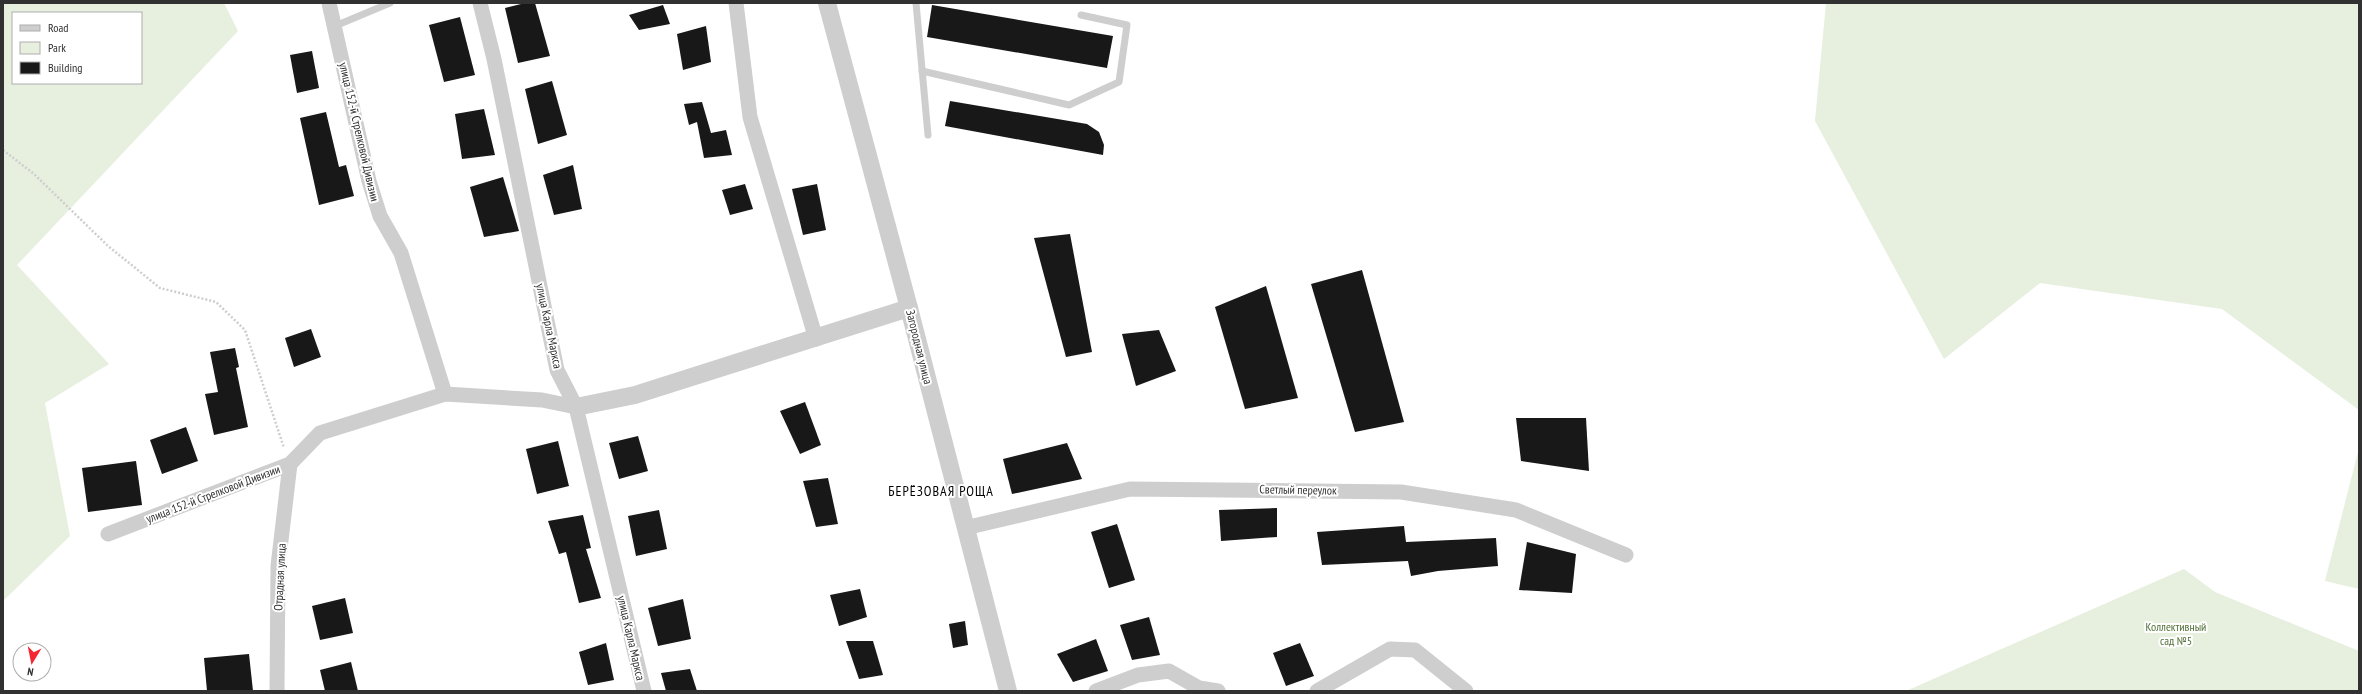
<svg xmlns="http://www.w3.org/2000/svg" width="2362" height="694" font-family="'PT Sans Narrow',sans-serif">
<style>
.green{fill:#e7efde;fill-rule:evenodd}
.building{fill:#181818}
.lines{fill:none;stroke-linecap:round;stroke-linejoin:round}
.path{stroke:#cecece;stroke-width:2.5;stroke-dasharray:2 2;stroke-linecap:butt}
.service{stroke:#cecece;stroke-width:7}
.minor{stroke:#cecece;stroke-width:15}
.tertiary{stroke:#cecece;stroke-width:18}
.labels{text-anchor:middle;stroke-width:4;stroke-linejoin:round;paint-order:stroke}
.street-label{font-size:12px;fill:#313131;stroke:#fff}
.park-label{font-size:12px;fill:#537139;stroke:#fff}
.quarter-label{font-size:14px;letter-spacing:1px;fill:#000;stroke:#fff}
</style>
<rect width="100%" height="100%" fill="#fff"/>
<!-- green -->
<g class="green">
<path d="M3 3H224L238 31 17 265 109 364 45 403 70 536 3 601ZM13 13H141V83H13Z"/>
<path d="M1826 3H2359V410L2222 309 2040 283 1944 359 1815 121Z"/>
<path d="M2359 448V589L2325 581Z"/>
<path d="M2184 569 2215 592 2359 651V691H1906Z"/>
</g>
<!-- building -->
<g class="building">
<path d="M525 3H535L550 56 518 63 505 8Z"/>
<path d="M663 5 670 24 639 30 629 15Z"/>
<path d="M932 5 1113 36 1107 68 927 37Z"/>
<path d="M460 17 475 75 444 82 429 25Z"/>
<path d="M706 26 711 62 683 70 677 34Z"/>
<path d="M312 51 319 88 297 93 290 55Z"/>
<path d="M552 81 567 135 538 144 525 89Z"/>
<path d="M950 101 1087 124 1099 132 1104 145 1103 155 945 126Z"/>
<path d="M702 102 711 133 726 130 732 155 704 158 697 122 689 125 684 104Z"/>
<path d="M484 109 495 155 462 159 455 114Z"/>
<path d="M326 112 339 167 346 165 354 196 319 205 300 118Z"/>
<path d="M573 165 582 209 554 215 543 175Z"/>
<path d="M503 177 519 231 484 237 470 187Z"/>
<path d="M745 184 753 209 730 215 722 190Z"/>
<path d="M817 184 826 230 803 235 792 189Z"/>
<path d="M1070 234 1092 352 1066 357 1034 238Z"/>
<path d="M1362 270 1404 422 1355 432 1311 284Z"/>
<path d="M1266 286 1298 398 1245 409 1215 307Z"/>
<path d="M311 329 321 357 294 367 285 338Z"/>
<path d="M1159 330 1176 371 1136 386 1122 334Z"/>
<path d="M235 348 239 367 236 368 248 427 214 435 205 394 218 392 210 352Z"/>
<path d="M805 402 821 445 800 454 780 411Z"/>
<path d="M1516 418H1586L1589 471 1521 461Z"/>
<path d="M186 427 198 461 162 474 150 440Z"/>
<path d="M638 436 648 471 619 479 609 443Z"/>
<path d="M558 441 569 486 537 494 526 449Z"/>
<path d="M1067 443 1082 479 1012 494 1003 459Z"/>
<path d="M136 461 142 505 88 512 82 468Z"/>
<path d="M828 478 838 524 816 527 803 481Z"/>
<path d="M1277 508V537L1221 541 1219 510Z"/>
<path d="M659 510 667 549 636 556 628 516Z"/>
<path d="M583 515 591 548 586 549 601 598 579 603 566 552 559 554 548 521Z"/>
<path d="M1117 524 1135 580 1109 588 1091 532Z"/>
<path d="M1404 526 1406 542 1496 538 1498 566 1438 571 1411 576 1408 561 1322 565 1317 532Z"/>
<path d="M1527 542 1576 554 1572 593 1519 590Z"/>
<path d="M860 589 867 617 839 626 830 595Z"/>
<path d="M345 598 353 633 320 640 312 606Z"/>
<path d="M683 599 691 639 658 646 648 608Z"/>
<path d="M1149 617 1160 655 1132 660 1120 625Z"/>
<path d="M965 621 968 645 953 648 949 624Z"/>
<path d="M1096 639 1108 671 1073 682 1057 654Z"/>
<path d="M846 641H873L883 675 859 679Z"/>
<path d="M606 643 614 680 588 685 579 652Z"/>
<path d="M1300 643 1314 676 1286 686 1273 653Z"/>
<path d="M249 654 253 691H207L204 658Z"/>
<path d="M351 662 358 691H325L320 670Z"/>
<path d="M690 669 697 691H666L661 673Z"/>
</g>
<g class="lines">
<!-- path -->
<path class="path" d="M3 150 34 174 108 246 160 288 216 302 245 330 284 448"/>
<!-- service -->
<g class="service">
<path d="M916 3 928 135"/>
<path d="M335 26 390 3"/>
<path d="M922 71 1069 105 1119 82 1127 25 1081 15"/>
</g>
<!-- minor -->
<g class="minor">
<path d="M329 3 369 181 380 216 401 253 445 394"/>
<path d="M480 3 494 59 557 370 576 407 644 691"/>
<path d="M736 3 750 117 816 339"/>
<path d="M965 528 1130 489 1401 492 1516 510 1626 555"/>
<path d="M108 534 290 464 320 433 445 394 542 400 576 407"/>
<path d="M277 691 278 566 290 464"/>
<path d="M1096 691 1138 675 1169 671 1199 688 1218 691"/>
<path d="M1317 691 1390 649 1415 650 1466 691"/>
</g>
<!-- tertiary -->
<g class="tertiary">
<path d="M827 3 909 308 1008 691"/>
<path d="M576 407 635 395 909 308"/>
</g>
</g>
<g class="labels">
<!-- street labels -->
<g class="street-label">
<text transform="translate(359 132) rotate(77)" y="4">улица 152-й Стрелковой Дивизии</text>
<text transform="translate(549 326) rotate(78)" y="4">улица Карла Маркса</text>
<text transform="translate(919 347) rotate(76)" y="4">Загородная улица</text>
<text transform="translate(1298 490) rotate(1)" y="4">Светлый переулок</text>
<text transform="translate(213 494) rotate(-21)" y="4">улица 152-й Стрелковой Дивизии</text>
<text transform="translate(280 577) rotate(-87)" y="4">Отрадная улица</text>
<text transform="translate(631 638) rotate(77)" y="4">улица Карла Маркса</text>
</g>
<!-- park labels -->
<g class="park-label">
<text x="2176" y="631">Коллективный<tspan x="2176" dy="14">сад №5</tspan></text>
</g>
<!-- quarter labels -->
<g class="quarter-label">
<text x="941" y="496">БЕРЁЗОВАЯ РОЩА</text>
</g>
</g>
<!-- border -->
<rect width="2362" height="694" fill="none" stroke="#313131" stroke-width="8"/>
<!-- legend -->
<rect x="12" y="12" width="130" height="72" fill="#ffffff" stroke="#adadad"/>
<rect x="20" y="25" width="20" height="6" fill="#cecece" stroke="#adadad"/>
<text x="48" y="32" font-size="12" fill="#313131">Road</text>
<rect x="20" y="42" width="20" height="12" fill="#e7efde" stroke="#adadad"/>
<text x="48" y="52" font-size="12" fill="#313131">Park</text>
<rect x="20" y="62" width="20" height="12" fill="#181818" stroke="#adadad"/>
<text x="48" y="72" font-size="12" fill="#313131">Building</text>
<!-- north arrow -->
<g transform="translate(32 662) rotate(190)"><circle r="19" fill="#ffffff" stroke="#adadad"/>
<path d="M0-3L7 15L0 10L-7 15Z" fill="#f42732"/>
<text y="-6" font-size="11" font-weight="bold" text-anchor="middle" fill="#313131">N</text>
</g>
</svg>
